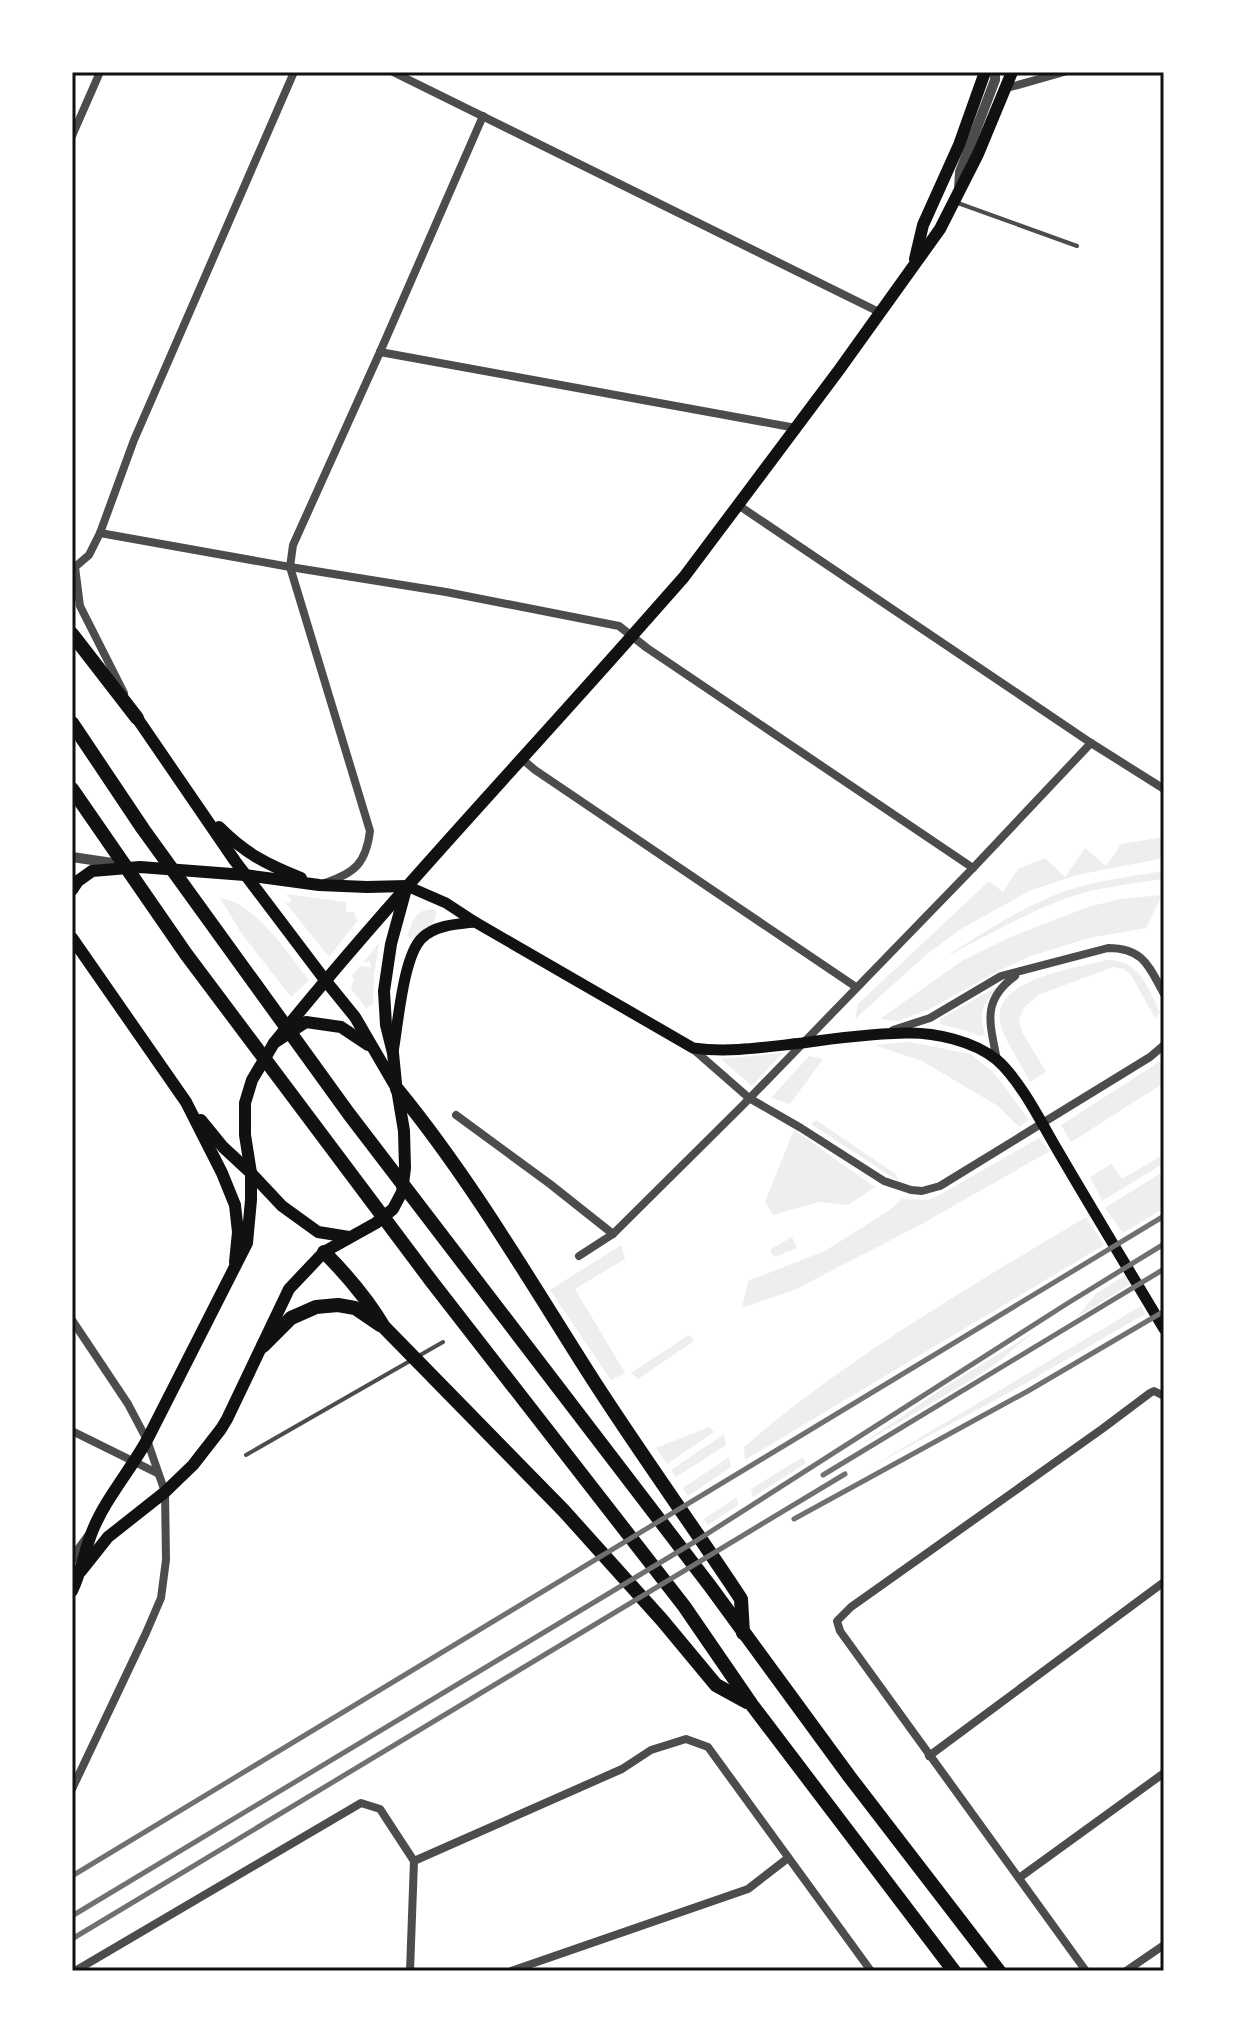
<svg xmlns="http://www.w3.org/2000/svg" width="1236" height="2043" font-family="'Public Sans',sans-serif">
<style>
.green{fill:#eee}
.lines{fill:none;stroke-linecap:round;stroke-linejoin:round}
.service{stroke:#4c4c4c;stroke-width:4}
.minor{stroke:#4c4c4c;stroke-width:8}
.tertiary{stroke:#4c4c4c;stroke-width:10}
.secondary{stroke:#111;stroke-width:11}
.primary{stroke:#111;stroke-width:12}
.motorway{stroke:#111;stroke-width:14}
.rail{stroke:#707070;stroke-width:5}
.neatline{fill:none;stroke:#111;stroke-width:3}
</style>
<rect width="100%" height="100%" fill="#fff"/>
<!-- green -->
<g class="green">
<path d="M1164 837V858L1077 875 1029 891 961 929 927 954 855 1019 858 1004 989 881 1003 892 1018 869 1045 858 1065 877 1085 848 1106 866 1121 844Z"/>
<path d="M1164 871V879C1132 884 1097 887 1067 898 1024 914 984 937 944 958 982 933 1022 907 1065 891 1097 881 1131 876 1164 871Z"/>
<path d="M286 894 346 902V912H354L356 919 358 920 329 957 285 902 289 903 292 900Z"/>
<path d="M1162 895 1146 928 1089 938 1031 956 998 971 928 1010 898 1021 880 1019 963 960 1013 936 1088 907 1120 899Z"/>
<path d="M220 898C255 902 288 954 309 980L291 997 242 934Z"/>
<path d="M433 909 436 911C438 926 421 930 412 940L407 936C414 920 413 911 433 909Z"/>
<path d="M379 943 374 975 373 1004 366 1008 351 989 354 979 352 976 360 966 371 967 370 961 363 963Z"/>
<path d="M1107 960C1140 960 1148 987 1160 1013L1155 1018 1131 975 1124 969 1113 967 1038 995 1024 1008 1019 1019 1022 1032 1046 1072 1030 1082C1023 1067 1005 1041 1001 1026 987 979 1077 968 1107 960Z"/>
<path d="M1000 985C983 1005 978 1009 985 1035L979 1036 970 1032 940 1024V1019Z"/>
<path d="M909 1042 971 1054 995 1074 1029 1120 1019 1127 998 1106 922 1061 874 1045Z"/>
<path d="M783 1053 752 1086 721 1059Z"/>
<path d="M809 1056 823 1059 790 1104 771 1098Z"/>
<path d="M1164 1059V1083L1071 1142 1061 1125Z"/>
<path d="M816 1120 897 1175 898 1181 811 1124Z"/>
<path d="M794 1130 875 1187 848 1205 819 1202 773 1215 765 1202Z"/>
<path d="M1039 1138 1050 1151 920 1225 796 1289 742 1308 748 1281 825 1251 891 1209 902 1199 928 1200 941 1194Z"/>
<path d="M1164 1154V1163L1102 1201 1090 1177 1111 1164 1122 1179Z"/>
<path d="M1164 1171V1208L1123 1233 1105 1208Z"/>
<path d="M1086 1217 1104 1245 745 1460 744 1447C848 1357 968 1288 1086 1217Z"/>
<path d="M792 1237 797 1248 774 1257 771 1253V1249Z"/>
<path d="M621 1245 625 1259 575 1289 625 1373 611 1380 550 1290Z"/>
<path d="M1126 1275 1130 1284 1076 1318 1097 1293Z"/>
<path d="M1141 1306 1145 1314 1012 1391 869 1468Z"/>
<path d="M1034 1332 997 1363 971 1380 857 1447 945 1387Z"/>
<path d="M689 1335 694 1341 638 1379 631 1373Z"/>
<path d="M709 1427 714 1432 667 1464 656 1448Z"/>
<path d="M724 1434 726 1445 676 1477 671 1470Z"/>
<path d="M729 1457 731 1467 688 1496 683 1488Z"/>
<path d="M803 1457 806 1463 753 1497 751 1489Z"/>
<path d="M737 1497 738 1505 708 1525 704 1519Z"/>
</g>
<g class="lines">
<!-- service -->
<g class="service">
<path d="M955 202 1077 246"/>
<path d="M246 1455 443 1342"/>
</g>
<!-- minor -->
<g class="minor">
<path d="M393 72 881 313"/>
<path d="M1005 86 1007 88 1064 72"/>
<path d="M72 136 100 72"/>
<path d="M380 352 796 428"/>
<path d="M738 505 1091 743 1164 789"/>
<path d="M100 533 290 567 446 592 619 626 647 648 973 868"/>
<path d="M72 565 75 567 80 606 124 693"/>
<path d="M75 567 89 555 100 533 134 440 294 72"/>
<path d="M522 759 535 770 856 987"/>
<path d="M325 883C355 873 366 863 370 831L290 567 293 545 380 352 483 116"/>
<path d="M893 1030 930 1018 1001 976 1108 948C1144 948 1149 967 1164 994"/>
<path d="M693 1049 749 1098 801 1128 884 1181 911 1190 922 1191 940 1186 1150 1057 1164 1045"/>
<path d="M997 1060C990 1023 981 1001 1015 976"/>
<path d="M456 1115 550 1184 613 1234"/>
<path d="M579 1256 613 1234 743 1105 973 868 1091 743"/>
<path d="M72 1320 128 1404 147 1440 165 1492 166 1560 161 1598 146 1633 72 1789"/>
<path d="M72 1431 157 1473"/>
<path d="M929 1756 1164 1582"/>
<path d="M414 1861 622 1769 651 1750 686 1739 708 1747 871 1971"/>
<path d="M1019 1878 1164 1773"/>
<path d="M75 1971 361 1803 380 1809 414 1861"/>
<path d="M410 1971 414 1861"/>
<path d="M511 1971 748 1889 788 1858"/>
<path d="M1086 1971 840 1631 837 1621 851 1607 1102 1429 1150 1393 1154 1391 1164 1396"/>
<path d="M1126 1971 1164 1945"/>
</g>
<!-- tertiary -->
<g class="tertiary">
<path d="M959 190 960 172 995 80V72"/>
<path d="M72 857 126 865"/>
<path d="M72 1559 89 1536"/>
</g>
<!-- secondary -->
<g class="secondary">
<path d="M407 886 446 903 475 922 693 1048C730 1053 765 1047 802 1043 836 1038 871 1034 905 1033 934 1032 974 1041 997 1060 1021 1081 1042 1124 1058 1151 1093 1211 1129 1270 1164 1329"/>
<path d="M393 1052C398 1025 403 956 422 938 435 925 458 924 475 922"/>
</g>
<!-- primary -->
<g class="primary">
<path d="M915 259 923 225 959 145 985 72"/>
<path d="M219 827C246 854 266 864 301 878"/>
<path d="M72 890 78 881 92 871 140 867 245 875 319 885 367 887 407 886"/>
<path d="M72 938 186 1102 222 1173 235 1205 238 1232 235 1262"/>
<path d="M274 1043C392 897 522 761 646 620L684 577 738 505 839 370 940 229 978 154 1012 72"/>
<path d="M396 1083 393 1053 386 1025 384 991 391 944 406 889"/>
<path d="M201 1120 223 1147 251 1173 282 1206 318 1232 349 1237"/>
<path d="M81 1571 108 1537 165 1492 193 1465 221 1429 227 1419 289 1289 324 1252 376 1223 393 1209 402 1192 405 1168 404 1131 397 1089 355 1017 325 980 235 861 137 718"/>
<path d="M72 1591C82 1570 84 1552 92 1532 105 1499 130 1471 147 1440L247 1243 251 1200V1173L245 1135V1103L252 1080 274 1043 306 1022 341 1027 368 1045"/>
</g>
<!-- motorway -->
<g class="motorway">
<path d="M72 634 137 718"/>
<path d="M72 723 143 829 349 1114 710 1586 849 1776 999 1971"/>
<path d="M72 789 186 954 432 1282 684 1606 752 1705 954 1971"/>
<path d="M397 1089C469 1177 527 1276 588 1372 637 1449 691 1523 741 1599L743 1633"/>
<path d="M324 1252C347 1275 368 1300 384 1327L564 1511 662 1620 716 1685 747 1702"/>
<path d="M263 1346 291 1318 316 1307 338 1305 355 1308 380 1325"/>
</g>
<!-- rail -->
<g class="rail">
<path d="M823 1475 1164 1269"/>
<path d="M794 1519 1028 1391 1161 1313"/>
<path d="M72 1876 1164 1216"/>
<path d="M72 1916 696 1541 1068 1303 1164 1244"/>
<path d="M72 1939 845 1474"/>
</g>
</g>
<!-- border -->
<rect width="1236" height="2043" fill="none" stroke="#ffffff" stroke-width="148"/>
<rect x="74" y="74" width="1088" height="1895" class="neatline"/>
</svg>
